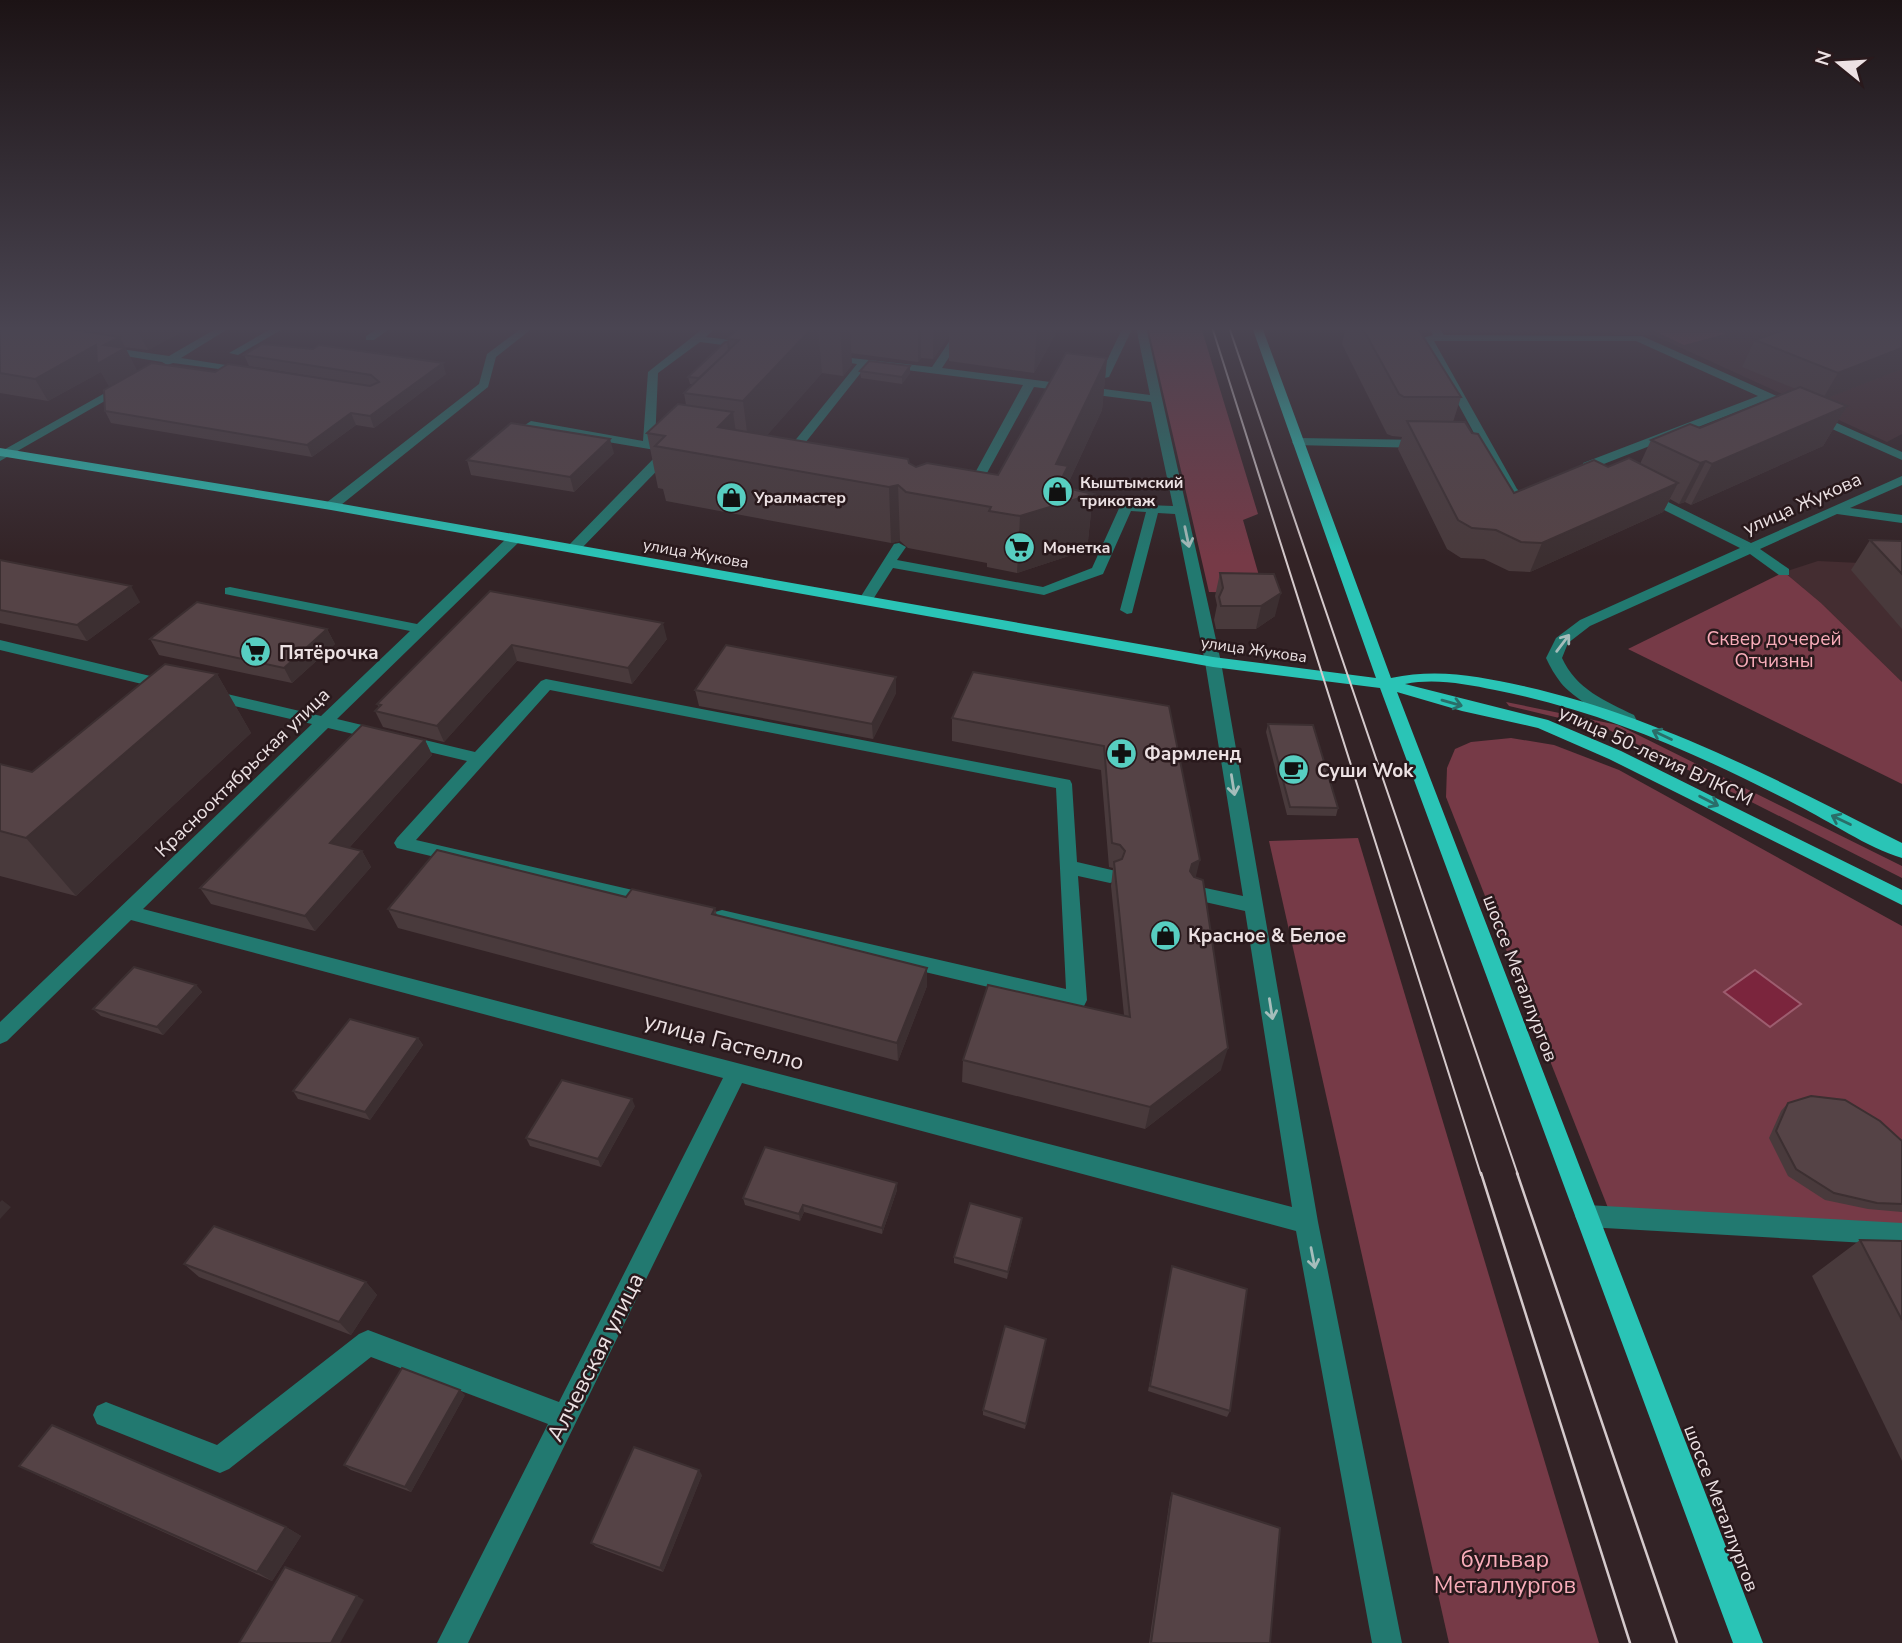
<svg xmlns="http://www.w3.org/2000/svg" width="1902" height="1643" font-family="'Nunito Sans',sans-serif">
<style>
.built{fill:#442d31}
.green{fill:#763a47}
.water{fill:#7b253d;stroke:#9d5d6f;stroke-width:2}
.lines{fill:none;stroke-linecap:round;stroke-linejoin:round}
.minor{fill:#227970;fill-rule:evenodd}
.major{fill:#2ac4b6;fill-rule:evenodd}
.tram-far1{stroke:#d5cacc;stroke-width:2}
.tram{stroke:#d5cacc;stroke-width:2.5}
.wall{fill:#493a3c}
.shaded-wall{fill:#3c2f31}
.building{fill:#554346;stroke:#3c2f31;stroke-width:2}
.oneway{stroke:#a5bdbb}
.oneway2{stroke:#2a6e69}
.labels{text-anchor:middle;stroke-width:5;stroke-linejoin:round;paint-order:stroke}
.far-poi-label{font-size:16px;font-weight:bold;fill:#ece1e3;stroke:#29191c;text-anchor:start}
.far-street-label{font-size:16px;fill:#ece1e3;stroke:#29191c}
.street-label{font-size:19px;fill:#ece1e3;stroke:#29191c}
.park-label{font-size:19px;fill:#f9adba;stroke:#29191c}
.poi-label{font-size:19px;font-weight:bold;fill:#ece1e3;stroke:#29191c;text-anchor:start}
.near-street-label{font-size:23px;fill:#ece1e3;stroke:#29191c}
.near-park-label{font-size:23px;fill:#f9adba;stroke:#29191c}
</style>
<rect width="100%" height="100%" fill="#332326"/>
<!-- built -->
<g class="built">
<path d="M1477 327H1584L1591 334 1481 333Z"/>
<path d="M1606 327H1902V434L1887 442 1653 335H1614Z"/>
<path d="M1818 561 1902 565V682L1821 603 1784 572Z"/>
</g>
<!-- green -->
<g class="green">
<path d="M1148 327H1201L1258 514 1243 520 1264 593 1209 592Z"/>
<path d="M1646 327H1710L1725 334 1684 345Z"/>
<path d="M1784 572 1821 603 1902 682V784L1628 649Z"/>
<path d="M1506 702 1618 725 1902 866V878L1609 730 1509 706Z"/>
<path d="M1511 738 1554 745 1619 770 1902 926V1234L1612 1218 1446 797 1447 768 1455 749 1471 742Z"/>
<path d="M1358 838 1599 1643H1449L1269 841Z"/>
</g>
<!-- water -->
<path class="water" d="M1755 970 1801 1004 1770 1027 1724 992Z"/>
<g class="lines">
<!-- minor -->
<g class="minor">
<path d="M219 327H231L181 358 245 368 249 369V373L173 363 167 365 162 362 107 353 102 350 107 347 169 356Z"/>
<path d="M274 327H286L238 355 229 353Z"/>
<path d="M380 327H392L374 340H366V336Z"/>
<path d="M523 327H534L496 357 488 387 336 509H326V503L479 384 487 354Z"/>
<path d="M705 327H716L706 337 746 342 751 345 746 348 700 342 658 373 655 443 674 445 678 449 578 552H568V546L661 451 531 429 525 425 531 421 643 441 648 372Z"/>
<path d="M959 327H969L942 368 1150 395 1136 327H1146L1221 662 1318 1222 1402 1643H1372L1296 1231 742 1083 468 1643H437L548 1424 371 1357 229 1469 220 1473 97 1424 93 1415 97 1406 106 1402 217 1445 359 1334 368 1330 559 1402 723 1078 131 920 7 1041 0 1044V1022L312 724 204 699 202 695 204 691 210 690 321 716 410 631 225 594V588L230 587 417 624 509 536 514 535 521 539 519 542 337 719 475 752 541 681 546 679 1070 780 1072 784 1077 862 1116 871 1119 876 1116 881 1110 883 1078 876 1087 1000 1084 1006 1077 1008 722 924 715 922 713 917 715 912 722 910 1066 989 1056 788 550 690 416 840 650 894 657 896 659 901 657 906 650 908 397 848 394 843 397 838 467 761 328 728 143 909 1292 1207 1245 911 1196 900 1189 898 1187 893 1189 888 1196 886 1243 896 1205 662 1175 514 1158 513 1132 613 1127 614 1120 610 1146 512 1131 511 1103 574 1044 595 893 568 870 604H860L858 601 894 544 899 543 906 547 897 560 1043 587 1092 568 1121 504 1173 506 1151 402 1034 387 976 493 970 497 964 493 1023 385 867 365 790 462 780 459 857 364 824 359V355L932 367Z"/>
<path d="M1123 327H1133L1109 377 1100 379 1099 377Z"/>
<path d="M1428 327H1438L1444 335 1642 336 1902 452V460L1767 400 1591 469H1583V463L1758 396 1636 341H1434L1517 489 1522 493 1517 497H1509L1422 338 1433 335Z"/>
<path d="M121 384 131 386 0 461V452Z"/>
<path d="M1298 438 1423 440 1429 444 1423 448 1294 445 1292 442Z"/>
<path d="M1902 476V485L1850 508 1902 515V523L1837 514 1760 549 1789 569V575H1779L1750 554 1590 626 1568 643 1562 658C1576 689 1605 701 1634 715L1636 719 1634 723C1617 727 1571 696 1561 683 1555 675 1550 667 1546 658L1556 638 1580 620 1740 548 1642 499V493H1650L1751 543Z"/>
<path d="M0 640 167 680 175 685 167 690 0 650Z"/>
<path d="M1587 1205 1902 1223V1245L1587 1227 1579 1224 1575 1216 1579 1208Z"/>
</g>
<!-- major -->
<path class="major" d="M1252 327H1262L1391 678C1437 668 1478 676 1523 686 1658 716 1779 781 1902 843V858C1866 847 1831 822 1797 805 1700 755 1603 711 1495 690 1465 684 1435 678 1405 684L1548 720 1621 751 1902 890V905L1609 759 1538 728 1462 711 1397 692 1763 1643H1733L1380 688 1213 667 331 510 0 456V448L331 502 1213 657 1376 678Z"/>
<!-- tram-far1 -->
<g class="tram-far1">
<path d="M1212 327 1481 1175"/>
<path d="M1229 327 1518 1175"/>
</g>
<!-- tram -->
<g class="tram">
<path d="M1481 1173 1630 1643"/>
<path d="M1517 1173 1677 1643"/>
</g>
</g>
<!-- wall -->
<g class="wall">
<path d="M0 327H191L148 350 125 347 137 371 109 386 101 372 48 401 0 393Z"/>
<path d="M735 327H1056L1055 335 1034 373 949 361V336L933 359 921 358 918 362 851 353 852 365 843 376 822 373 767 435 909 463 916 467 998 475 1107 358 1102 410 1066 488 1093 494 1087 550 1017 573 987 567V563L908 548 900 541 891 543 666 501 663 489 658 488 647 433 686 405 684 393 693 384H690L688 377 728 342 727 339 735 331Z"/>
<path d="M1346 327H1417L1461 397 1453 422 1472 433 1514 493 1608 467 1640 464 1651 440 1700 428 1796 389 1742 367 1755 340 1902 327V369L1827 398 1847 406 1823 446 1691 505 1685 502 1679 504 1670 499 1663 512 1530 572 1509 571 1484 559 1461 558 1447 549 1398 449 1402 437 1392 436 1387 434 1342 344Z"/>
<path d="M244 355 446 374 374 428 356 425 312 457 111 423 105 411 215 372 371 386 249 366Z"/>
<path d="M860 371 910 373 902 384 861 378Z"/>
<path d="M614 453 574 492 471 475 467 460Z"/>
<path d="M1870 540 1902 541V629L1851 570Z"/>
<path d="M0 560 140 602 87 641 0 623Z"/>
<path d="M1220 573 1275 616 1256 629H1216L1214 620 1217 605 1215 596Z"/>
<path d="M490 591 667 639 632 684 517 661 444 742 383 727 375 711 379 708 377 704Z"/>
<path d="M327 629 335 644 292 683 159 655 150 639Z"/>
<path d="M217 674 251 733 76 896 0 876V764L32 772Z"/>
<path d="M695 690 896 693 873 739 699 706Z"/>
<path d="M1169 706 1196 878 1221 1070 1145 1129 962 1082 963 1060 1124 1015 1111 886 1113 868 1109 867 1101 770 952 741V718Z"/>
<path d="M1268 724 1338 808 1336 816 1287 815 1266 732Z"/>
<path d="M425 740 432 755 349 848 362 851 371 867 315 931 211 904 200 888Z"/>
<path d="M626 897 715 908 717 916 927 968V986L898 1061 398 928 388 909Z"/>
<path d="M196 985 202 992 163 1035 101 1016 93 1009Z"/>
<path d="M418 1038 423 1045 370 1120 298 1099 293 1091Z"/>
<path d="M1788 1103 1902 1141V1212L1868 1209 1825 1200 1788 1176 1769 1138 1781 1111Z"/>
<path d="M635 1106 601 1167 530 1146 526 1138Z"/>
<path d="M897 1183V1190L882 1234 804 1212 800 1221 745 1205 743 1198Z"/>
<path d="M1022 1218 1021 1225 1007 1279 954 1263V1257Z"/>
<path d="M1860 1240 1902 1241V1461L1812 1276Z"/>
<path d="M184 1264 366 1282 377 1295 351 1335 199 1277Z"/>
<path d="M1172 1266 1230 1411 1227 1417 1148 1391Z"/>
<path d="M1046 1339 1025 1429 983 1415V1410Z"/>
<path d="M465 1395 411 1492 351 1470 344 1465Z"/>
<path d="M19 1466 286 1527 301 1536 272 1581 39 1476Z"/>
<path d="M702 1475 663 1572 596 1547 591 1543Z"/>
<path d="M1172 1493 1270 1643H1149L1170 1498Z"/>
</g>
<!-- shaded-wall -->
<g class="shaded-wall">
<path d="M139 327H191L148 350 136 328Z"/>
<path d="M813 327H818L822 373 750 455 743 401Z"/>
<path d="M840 327H850L852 365 843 376Z"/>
<path d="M918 327H921V358L918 362Z"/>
<path d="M933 327H949V336L933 359Z"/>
<path d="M1037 327H1056L1055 335 1034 373Z"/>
<path d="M120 337 137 371 109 386 101 372 48 401 35 379 96 345H104Z"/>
<path d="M1902 348V369L1822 400 1838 373Z"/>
<path d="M1107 358 1102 410 1066 488 1093 494 1087 550 1017 573 1020 516 1056 464Z"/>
<path d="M443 363 446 374 374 428 370 416Z"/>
<path d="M910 366V373L902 384V377Z"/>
<path d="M1847 406 1823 446 1691 505 1712 464Z"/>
<path d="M733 412 740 461 718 427Z"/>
<path d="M351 413 356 425 312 457 307 445Z"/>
<path d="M610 439 614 453 574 492 570 477Z"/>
<path d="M1706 461 1685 502 1679 504 1700 463Z"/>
<path d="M1678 483 1663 512 1530 572 1542 543Z"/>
<path d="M898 485 900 541 891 543 889 487Z"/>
<path d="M131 586 140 602 87 641 77 625Z"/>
<path d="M1281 593 1275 616 1256 629 1261 606Z"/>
<path d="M663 623 667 639 632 684 628 668Z"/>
<path d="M327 629 335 644 292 683 284 668Z"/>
<path d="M512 645 517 661 444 742 437 726Z"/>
<path d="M217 674 251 733 76 896 26 838Z"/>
<path d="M896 677V693L873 739 872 724Z"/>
<path d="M425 740 432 755 339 859 330 843Z"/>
<path d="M362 851 371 867 315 931 305 916Z"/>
<path d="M1200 860 1194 884 1187 887 1192 864Z"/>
<path d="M927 968V986L898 1061 897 1043Z"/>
<path d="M196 985 202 992 163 1035 157 1027Z"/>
<path d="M418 1038 423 1045 370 1120 365 1112Z"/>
<path d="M1228 1048 1221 1070 1145 1129 1150 1107Z"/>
<path d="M632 1099 635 1106 601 1167 598 1159Z"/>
<path d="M897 1183V1190L882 1234V1228Z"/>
<path d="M2 1200 11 1207 0 1219V1202Z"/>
<path d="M803 1205 804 1212 800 1221 799 1214Z"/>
<path d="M1022 1218 1021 1225 1007 1279 1008 1272Z"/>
<path d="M366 1282 377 1295 351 1335 339 1322Z"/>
<path d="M460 1390 465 1395 411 1492 405 1487Z"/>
<path d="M699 1470 702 1475 663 1572 660 1568Z"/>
<path d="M286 1527 301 1536 272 1581 257 1572Z"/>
<path d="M357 1596 364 1600 340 1643H331Z"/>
</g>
<!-- building -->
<g class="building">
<path d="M0 327H57L120 337 104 345 125 348 97 364 96 345 35 379 0 373Z"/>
<path d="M739 327H813L743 401 684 393 739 340 727 339Z"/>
<path d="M1362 327H1417L1461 397H1404L1399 394Z"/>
<path d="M1792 327H1902V348L1838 373 1755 340Z"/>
<path d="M725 342H728L729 350 699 378 688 377Z"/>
<path d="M262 344 313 349 319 345 443 363 370 416 351 413 307 445 105 411 104 390 152 363 215 372 228 364 370 386 379 382 371 375 244 355Z"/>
<path d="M1066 353 1107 358 1056 464 1068 466 1058 486 1093 494 1020 516 989 511 991 507 906 492 898 485 889 487 655 446 665 436 647 433 678 404 733 412 718 427 908 459 909 463 916 467 927 463 998 475Z"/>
<path d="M869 361 910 366 902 377 860 371Z"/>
<path d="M1800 387 1847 406 1712 464 1706 461 1700 463 1651 440 1690 424 1700 428Z"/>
<path d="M1407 421 1465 422 1472 433 1478 434 1514 493 1594 460 1608 467 1629 458 1678 483 1542 543 1521 542 1496 530 1472 528 1458 520Z"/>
<path d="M511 423 610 439 570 477 467 460Z"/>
<path d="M1870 540 1902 541V574Z"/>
<path d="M0 560 131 586 77 625 0 610Z"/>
<path d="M1220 573 1274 574 1281 593 1261 606H1221L1219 597 1223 588Z"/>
<path d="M490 591 663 623 628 668 512 645 437 726 375 711 381 705 377 704Z"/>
<path d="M197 602 327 629 284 668 150 639Z"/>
<path d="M726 645 896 677 872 724 695 690Z"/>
<path d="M165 664 217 674 26 838 0 831V764L32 772Z"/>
<path d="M973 672 1169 706 1200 860 1192 864 1190 871 1194 877 1203 880 1228 1048 1150 1107 963 1060 988 985 1130 1017 1114 862 1122 859 1125 851 1120 845 1112 843 1104 746 952 718Z"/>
<path d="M1268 724 1313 725 1338 808 1290 807Z"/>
<path d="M362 725 425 740 330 843 362 851 305 916 200 888Z"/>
<path d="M437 850 626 897 632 889 715 908 712 914 927 968 897 1043 388 909Z"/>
<path d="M134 967 196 985 157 1027 93 1009Z"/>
<path d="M350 1019 418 1038 365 1112 293 1091Z"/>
<path d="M562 1080 632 1099 598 1159 526 1138Z"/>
<path d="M1811 1096 1845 1100 1880 1121 1902 1141V1204L1877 1203 1834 1193 1796 1169 1776 1131 1788 1103Z"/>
<path d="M765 1147 897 1183 882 1228 803 1205 799 1214 743 1198Z"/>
<path d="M970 1203 1022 1218 1008 1272 954 1257Z"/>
<path d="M214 1226 366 1282 339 1322 184 1264Z"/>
<path d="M1860 1240 1902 1241V1320Z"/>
<path d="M1172 1266 1247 1289 1230 1411 1150 1386Z"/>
<path d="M1005 1326 1046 1339 1026 1424 983 1410Z"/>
<path d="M402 1368 460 1390 405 1487 344 1465Z"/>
<path d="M52 1425 286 1527 257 1572 19 1466Z"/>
<path d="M634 1447 699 1470 660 1568 591 1543Z"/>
<path d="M1172 1493 1280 1528 1270 1643H1151Z"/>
<path d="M285 1567 357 1596 331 1643H239Z"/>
</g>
<!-- one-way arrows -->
<defs><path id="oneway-shaft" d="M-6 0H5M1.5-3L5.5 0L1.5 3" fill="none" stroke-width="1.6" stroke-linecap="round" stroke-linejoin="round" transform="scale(1.75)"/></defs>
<g class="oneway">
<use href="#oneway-shaft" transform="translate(1187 537) rotate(78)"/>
<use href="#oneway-shaft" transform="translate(1563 643) rotate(-53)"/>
<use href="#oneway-shaft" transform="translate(1233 785) rotate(81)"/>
<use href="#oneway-shaft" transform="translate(1271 1009) rotate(81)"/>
<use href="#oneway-shaft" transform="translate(1313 1258) rotate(79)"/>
</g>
<g class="oneway2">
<use href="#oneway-shaft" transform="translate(1452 703) rotate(16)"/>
<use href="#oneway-shaft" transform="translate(1662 735) rotate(-155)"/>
<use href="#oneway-shaft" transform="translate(1709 801) rotate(27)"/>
<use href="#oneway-shaft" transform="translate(1841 820) rotate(-154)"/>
</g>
<!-- sky -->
<linearGradient id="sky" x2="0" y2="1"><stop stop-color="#1c1315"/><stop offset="0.59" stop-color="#4a4552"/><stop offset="1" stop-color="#4a4552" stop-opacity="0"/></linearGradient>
<rect width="1902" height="557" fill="url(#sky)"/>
<!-- icons -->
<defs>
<symbol id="shop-disc" viewBox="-11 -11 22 22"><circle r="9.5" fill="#57cec1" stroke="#29191c"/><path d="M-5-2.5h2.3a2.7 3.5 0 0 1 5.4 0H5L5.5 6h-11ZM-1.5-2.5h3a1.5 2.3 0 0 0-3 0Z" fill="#111"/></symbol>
<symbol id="supermarket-disc" viewBox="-11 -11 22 22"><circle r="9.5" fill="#57cec1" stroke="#29191c"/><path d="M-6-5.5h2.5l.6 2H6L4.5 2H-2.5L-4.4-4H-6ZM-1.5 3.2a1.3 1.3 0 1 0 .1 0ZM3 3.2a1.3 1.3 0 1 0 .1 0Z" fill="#111"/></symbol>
<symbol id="pharmacy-disc" viewBox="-11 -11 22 22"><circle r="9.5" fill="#57cec1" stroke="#29191c"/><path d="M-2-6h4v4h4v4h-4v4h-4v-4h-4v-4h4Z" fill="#111"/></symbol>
<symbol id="cafe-disc" viewBox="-11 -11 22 22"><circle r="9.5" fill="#57cec1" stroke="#29191c"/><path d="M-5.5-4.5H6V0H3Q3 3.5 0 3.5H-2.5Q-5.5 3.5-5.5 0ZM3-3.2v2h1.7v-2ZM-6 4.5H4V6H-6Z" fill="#111"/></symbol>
</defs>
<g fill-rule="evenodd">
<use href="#shop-disc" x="1040" y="474" width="35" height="35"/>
<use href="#shop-disc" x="714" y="480" width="35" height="35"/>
<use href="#supermarket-disc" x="1002" y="530" width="35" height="35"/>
<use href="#supermarket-disc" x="238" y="634" width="35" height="35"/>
<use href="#pharmacy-disc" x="1104" y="736" width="35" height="35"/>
<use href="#cafe-disc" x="1276" y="752" width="35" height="35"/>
<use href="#shop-disc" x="1148" y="918" width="35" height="35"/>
</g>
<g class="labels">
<!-- far-poi labels -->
<g class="far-poi-label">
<text x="1080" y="488">Кыштымский<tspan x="1080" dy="18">трикотаж</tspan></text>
<text x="754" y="503">Уралмастер</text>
<text x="1043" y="553">Монетка</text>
</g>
<!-- far-street labels -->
<g class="far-street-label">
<text transform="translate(696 553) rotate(10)" y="6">улица Жукова</text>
<text transform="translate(1254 649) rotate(8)" y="6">улица Жукова</text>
</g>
<!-- street labels -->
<g class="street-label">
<text transform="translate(1802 503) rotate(-24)" y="7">улица Жукова</text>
<text transform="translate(1656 755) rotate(25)" y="7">улица 50-летия ВЛКСМ</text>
<text transform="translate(242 772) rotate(-44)" y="7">Краснооктябрьская улица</text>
<text transform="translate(1521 978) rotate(69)" y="7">шоссе Металлургов</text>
<text transform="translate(1722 1508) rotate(69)" y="7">шоссе Металлургов</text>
</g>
<!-- park labels -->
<g class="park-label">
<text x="1774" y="645">Сквер дочерей<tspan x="1774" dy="22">Отчизны</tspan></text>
</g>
<!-- poi labels -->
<g class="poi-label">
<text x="279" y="659">Пятёрочка</text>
<text x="1144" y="760">Фармленд</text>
<text x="1317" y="777">Суши Wok</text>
<text x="1188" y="942">Красное &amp; Белое</text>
</g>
<!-- near-street labels -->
<g class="near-street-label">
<text transform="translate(724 1041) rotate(15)" y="8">улица Гастелло</text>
<text transform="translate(595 1357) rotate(-63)" y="8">Алчевская улица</text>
</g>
<!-- near-park labels -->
<g class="near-park-label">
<text x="1505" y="1567">бульвар<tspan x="1505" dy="26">Металлургов</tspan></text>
</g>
</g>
<!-- north arrow -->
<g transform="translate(1839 63) rotate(288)" stroke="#29191c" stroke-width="5" paint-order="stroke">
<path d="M0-5L12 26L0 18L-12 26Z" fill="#ece1e3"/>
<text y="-10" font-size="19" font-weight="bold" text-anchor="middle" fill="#ece1e3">N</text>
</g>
</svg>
